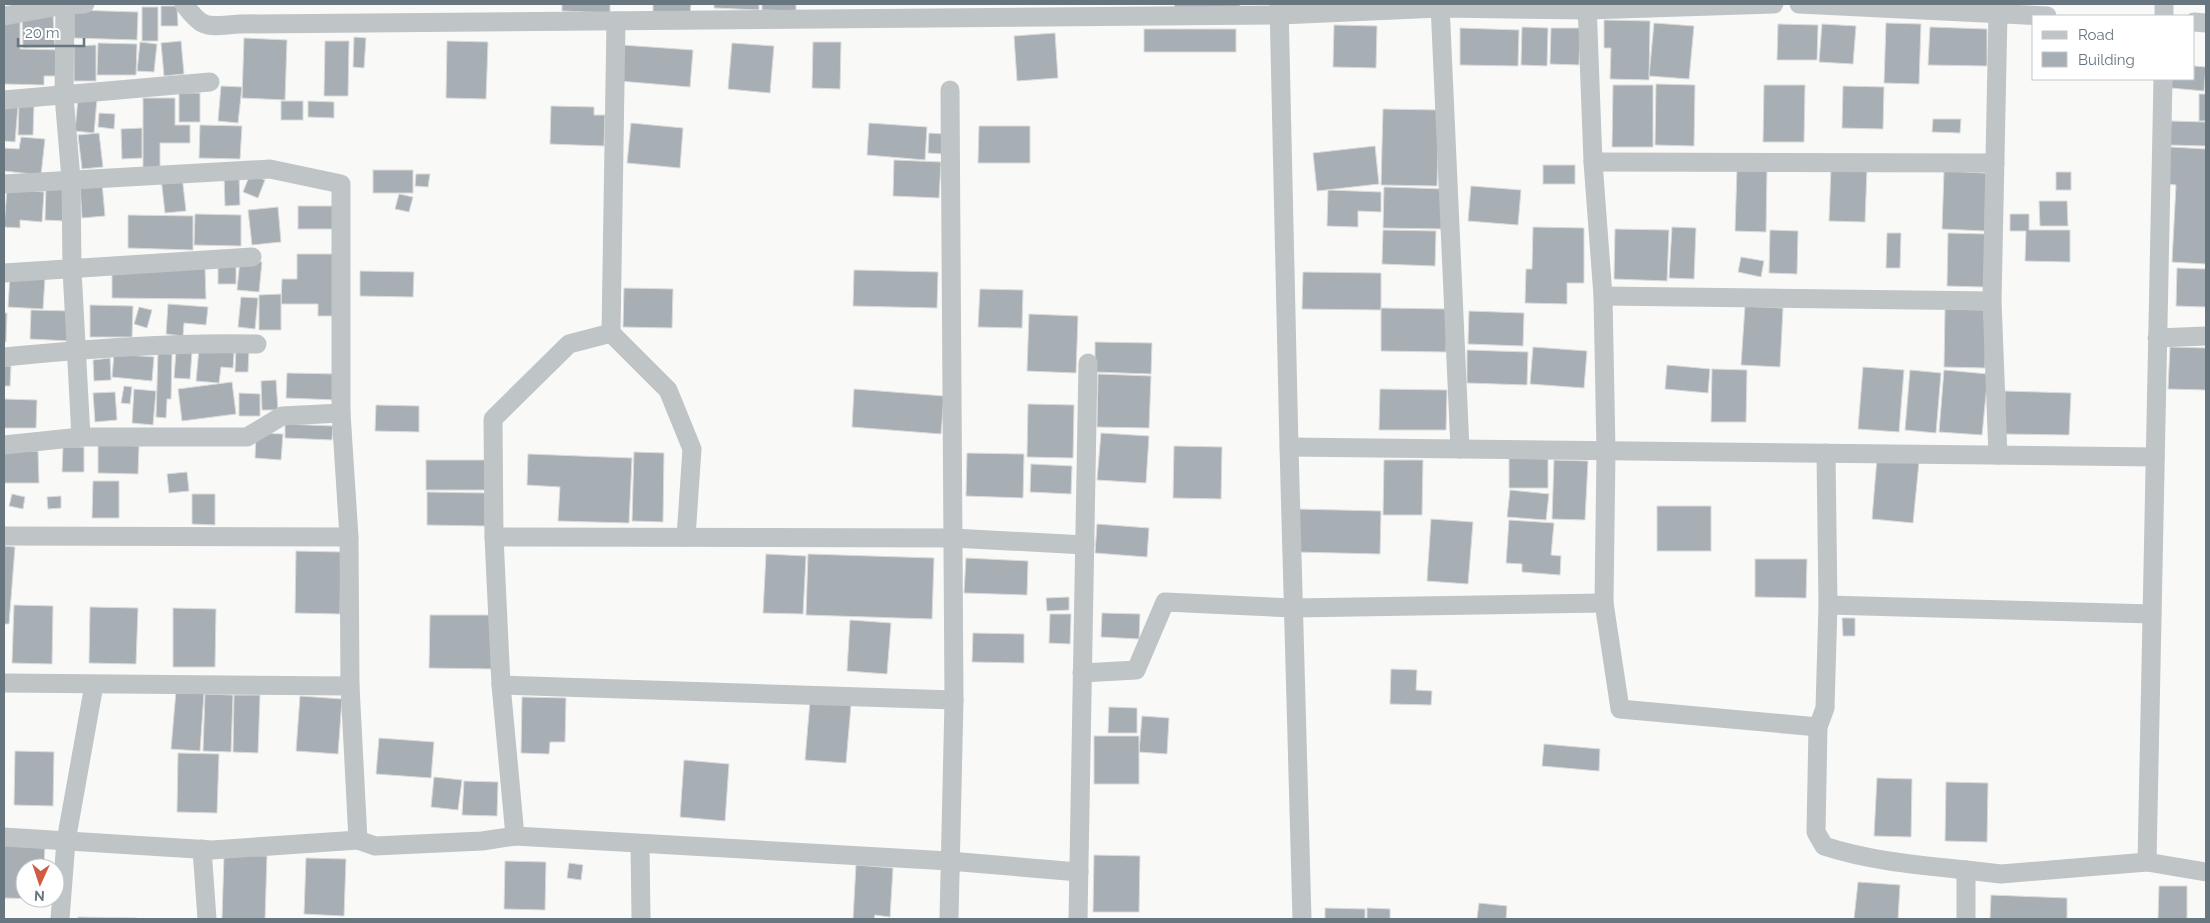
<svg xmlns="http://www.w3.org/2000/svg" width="2210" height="923" font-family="Raleway,sans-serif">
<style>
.building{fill:#a7aeb4;stroke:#dbdbda}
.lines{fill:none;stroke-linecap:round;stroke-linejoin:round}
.street{stroke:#bfc4c7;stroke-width:19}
</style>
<rect width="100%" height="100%" fill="#f9f9f8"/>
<!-- building -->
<g class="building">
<path d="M562 4H610V13L562 11Z"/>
<path d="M653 4H691L690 14 653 12Z"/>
<path d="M714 4H759V10L714 8Z"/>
<path d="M762 4H796V11L762 10Z"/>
<path d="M1175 4H1240V9L1174 7Z"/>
<path d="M161 6H177L178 26H161Z"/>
<rect x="142" y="7" width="16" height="34"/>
<path d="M74 10 138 12 137 40 74 38Z"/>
<path d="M53 15 55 47 23 48 22 17Z"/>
<path d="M4 17H20V49L62 50 61 76H44V85L4 84Z"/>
<path d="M1604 20 1650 21 1649 80 1610 79 1611 48H1604Z"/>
<path d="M1654 23 1694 26 1689 79 1649 76Z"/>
<path d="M1886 23 1921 24 1919 84 1884 83Z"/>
<path d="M1778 24 1818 25 1817 60H1777Z"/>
<path d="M1822 24 1856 26 1853 64 1819 62Z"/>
<path d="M1334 25 1377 26 1376 68 1333 67Z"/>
<path d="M1522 27 1548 28 1547 66 1521 65Z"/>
<path d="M1930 27 1987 29V66L1928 65Z"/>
<path d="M1460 28 1519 30 1518 66 1460 65Z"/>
<path d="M1551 28H1580L1579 65 1550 64Z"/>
<rect x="1144" y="29" width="92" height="23"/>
<path d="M1055 33 1058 78 1017 81 1014 36Z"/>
<path d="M354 37 366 38 364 68 353 67Z"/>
<path d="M244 38 287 40 285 100 242 98Z"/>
<path d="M181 41 184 74 164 76 161 43Z"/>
<path d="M325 41H349L348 96H324Z"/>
<path d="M447 41 488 42 486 99 446 98Z"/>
<path d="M140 42 157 44 154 72 137 71Z"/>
<path d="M813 42H841L840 89 812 88Z"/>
<path d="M98 43 137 44 136 75H97Z"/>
<path d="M732 43 774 46 770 93 728 89Z"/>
<path d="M96 45V81H74V46Z"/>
<path d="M622 45 693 50 690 87 619 81Z"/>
<path d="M2194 66 2206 67 2204 91 2171 88 2172 79H2194Z"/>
<path d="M1656 84 1695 85 1694 146 1655 145Z"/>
<path d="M1613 85H1653V147H1612Z"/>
<path d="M1764 85H1805L1804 142H1763Z"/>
<path d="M221 86 242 87 238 123 218 121Z"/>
<path d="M1843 86 1884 87 1883 129 1842 128Z"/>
<rect x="179" y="93" width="21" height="29"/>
<rect x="2199" y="94" width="7" height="27"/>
<path d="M78 98 97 99 94 133 75 131Z"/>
<path d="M143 98H175V125H190V143H160V170H143Z"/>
<rect x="281" y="101" width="22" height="19"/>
<path d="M308 101 334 102V118L308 117Z"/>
<path d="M19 103 34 104 33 135H18Z"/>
<path d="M4 105 18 106 15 142 4 141Z"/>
<path d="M551 106 594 107V115H605L604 146 550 144Z"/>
<path d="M1383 109 1439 110 1437 186 1381 185Z"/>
<path d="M99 113 115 114 114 129 98 127Z"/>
<path d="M1933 119H1961L1960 133 1932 132Z"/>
<path d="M2171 121 2206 122V146L2170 145Z"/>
<path d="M631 123 683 128 680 168 627 163Z"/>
<path d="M869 123 927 127 925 160 867 155Z"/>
<path d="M200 125 242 126 240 159 199 158Z"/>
<path d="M979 126H1030V163H978Z"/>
<path d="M142 128V158L122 159 121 129Z"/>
<path d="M99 133 103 167 82 169 78 135Z"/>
<path d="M929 133 944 134 943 154 928 153Z"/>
<path d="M21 137 45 139 41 175 4 171V148L19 149Z"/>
<path d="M1375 146 1379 184 1317 191 1313 153Z"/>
<path d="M2170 147 2206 149V264L2172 262 2176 185 2168 184Z"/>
<path d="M894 160 941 162 939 198 893 196Z"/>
<rect x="1543" y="165" width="32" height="19"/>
<path d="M1737 168 1767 169 1766 232 1735 231Z"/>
<path d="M1831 168 1867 169 1865 222 1829 221Z"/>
<rect x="373" y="170" width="40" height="23"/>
<path d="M1944 171 1986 173 1985 231 1942 229Z"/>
<rect x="2056" y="172" width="15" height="18"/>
<path d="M250 174 265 180 258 198 243 192Z"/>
<path d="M416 174H430L428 187 415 186Z"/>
<path d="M182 176 186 211 165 213 161 178Z"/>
<path d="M224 176H239L240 205 225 206Z"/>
<path d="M102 183 105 216 82 218 80 185Z"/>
<path d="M1471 186 1521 190 1518 225 1468 221Z"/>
<path d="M1384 187 1444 189 1443 229 1383 228Z"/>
<path d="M46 188 65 189 64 221 45 220Z"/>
<path d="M7 189 44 192 42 222 20 220V228L4 227Z"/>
<path d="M1328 190 1381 192V212L1358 211V227L1327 226Z"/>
<path d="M399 194 413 197 409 212 395 209Z"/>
<path d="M2039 201H2067L2068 226H2040Z"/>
<rect x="298" y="206" width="37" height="23"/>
<path d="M278 207 281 242 252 245 248 210Z"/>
<path d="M195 214 241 215V246L194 245Z"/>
<path d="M2010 214H2029V230H2070V262L2025 261 2026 231H2010Z"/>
<path d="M128 215 193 216V250L128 248Z"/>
<path d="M1533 227 1584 228V283H1567V304L1525 303 1526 269H1532Z"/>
<path d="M1672 227 1696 228 1694 279 1669 278Z"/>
<path d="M1615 229 1669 230 1667 281 1614 279Z"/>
<path d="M1383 230 1436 231 1435 266 1382 264Z"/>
<path d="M1770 230 1798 231 1797 274 1769 273Z"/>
<path d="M1887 233H1901L1900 268H1886Z"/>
<path d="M1948 233 1985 234 1984 287 1947 286Z"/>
<path d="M297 254H338L336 316H318V304H281L282 279H297Z"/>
<path d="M1741 257 1764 261 1761 277 1738 272Z"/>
<path d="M240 260 262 262 259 292 237 290Z"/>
<rect x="218" y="263" width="18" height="21"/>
<path d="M112 268H205L206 299 112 298Z"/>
<path d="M2177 268 2206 269V307L2176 306Z"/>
<path d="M854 270 938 272 937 308 853 306Z"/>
<path d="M360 271 414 272 413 297 360 296Z"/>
<path d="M1303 272 1381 273V310L1302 309Z"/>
<path d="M10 275 45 278 43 309 8 307Z"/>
<path d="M624 288 673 289 672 328 623 327Z"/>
<path d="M980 289 1023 290 1022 328 978 327Z"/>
<path d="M281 294V330H259V295Z"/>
<path d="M241 297 258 298 255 329 238 327Z"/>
<path d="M168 304 208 307 206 325 184 323 183 336 166 334Z"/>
<path d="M90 305 133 306 132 337H90Z"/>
<path d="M1745 306 1783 308 1780 367 1741 365Z"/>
<path d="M139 307 152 310 147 328 134 324Z"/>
<path d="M1381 308 1447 309 1446 352 1381 351Z"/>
<path d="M1945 309 1986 310 1985 368 1944 367Z"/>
<path d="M31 310 71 311 70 341 30 339Z"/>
<path d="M1469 311 1524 313 1523 346 1468 344Z"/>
<path d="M4 313H7L6 342H4Z"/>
<path d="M1029 314 1078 316 1076 373 1027 371Z"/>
<path d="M1095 342 1152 343 1151 374 1095 372Z"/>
<path d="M1533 347 1587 351 1584 388 1530 384Z"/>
<path d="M2170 347 2206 348V390L2168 389Z"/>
<path d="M199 349 234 353 233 368 221 367 219 383 196 381Z"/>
<path d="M236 349 249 350 248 372H235Z"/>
<path d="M1467 350 1528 352 1527 385 1467 383Z"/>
<path d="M176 351 192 352 190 379 174 378Z"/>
<path d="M158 353 172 354 171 399H167L166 418 156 417Z"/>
<path d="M114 354 154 357 152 381 112 377Z"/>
<path d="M110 358 111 380 94 381 93 360Z"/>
<path d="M1667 365 1710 369 1708 393 1665 389Z"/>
<path d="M4 366H11L10 386H4Z"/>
<path d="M1863 367 1904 370 1899 432 1858 429Z"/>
<path d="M1712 369 1747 370 1746 422H1711Z"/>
<path d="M1910 370 1941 373 1936 433 1905 430Z"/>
<path d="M1944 370 1988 374 1982 435 1939 432Z"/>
<path d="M287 373 339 374 338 400 286 398Z"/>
<path d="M1098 374 1151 376 1149 428 1097 427Z"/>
<path d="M276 380 278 410H262L261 381Z"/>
<path d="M232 382 236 414 182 421 178 389Z"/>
<path d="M124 386 132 387 130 404 121 403Z"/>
<path d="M134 389 156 391 153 425 132 423Z"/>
<path d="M854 389 944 396 941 434 852 427Z"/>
<path d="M1380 389 1447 390 1446 430H1379Z"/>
<path d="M2005 391 2071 393 2069 435 2004 434Z"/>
<path d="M115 392 117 420 95 422 93 393Z"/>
<path d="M239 393 260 394V416H239Z"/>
<path d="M4 399 37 400 36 428H4Z"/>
<path d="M1028 404 1074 405 1073 458 1027 457Z"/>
<path d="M376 405 419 406V432L375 431Z"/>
<path d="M285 424 333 426 332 440 285 438Z"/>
<path d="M256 433 283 434 281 460 255 458Z"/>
<path d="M1101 433 1149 436 1146 483 1097 480Z"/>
<path d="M98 444 139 446 138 474 98 473Z"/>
<path d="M1174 446 1222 447 1221 499 1173 498Z"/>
<path d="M63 447H84V472H62Z"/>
<path d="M38 451 39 483H4V452Z"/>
<path d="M634 452 664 453 663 522 632 521Z"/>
<path d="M967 453 1024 454 1023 498 966 496Z"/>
<path d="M528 454 632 458 629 523 558 521 560 487 527 485Z"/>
<path d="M1509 458 1548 459V488H1509Z"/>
<path d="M1877 458 1919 462 1913 523 1872 519Z"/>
<rect x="426" y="460" width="64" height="30"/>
<path d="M1384 460H1423L1422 515H1383Z"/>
<path d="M1554 460 1588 461 1585 520 1552 519Z"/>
<path d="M1031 464 1072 466 1071 494 1030 492Z"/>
<path d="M187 472 189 491 169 493 167 474Z"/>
<path d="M93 481H119V518H92Z"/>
<path d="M1510 490 1549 494 1546 520 1507 517Z"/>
<path d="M427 492 485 493V526L427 525Z"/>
<path d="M12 494 25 497 23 509 9 506Z"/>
<path d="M192 494H215V525L192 524Z"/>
<path d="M61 496V508L48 509 47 497Z"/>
<rect x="1657" y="506" width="54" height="45"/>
<path d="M1297 509 1381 511 1380 554 1296 552Z"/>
<path d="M1431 519 1473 522 1468 584 1427 581Z"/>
<path d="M1509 520 1554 523 1551 555 1561 556 1560 575 1522 572V564L1506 563Z"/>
<path d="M1097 524 1149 528 1147 557 1095 553Z"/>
<path d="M4 546 15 547 9 624H4Z"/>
<path d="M296 551 341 552 340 614 295 613Z"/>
<path d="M766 554 806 556 803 614 763 613Z"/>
<path d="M808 554 934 558 932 619 806 615Z"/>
<path d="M966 558 1028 561 1027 595 964 593Z"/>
<path d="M1755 559H1807L1806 598 1755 597Z"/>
<path d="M1069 597V610L1047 611 1046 598Z"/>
<path d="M14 605 53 606 52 664 12 663Z"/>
<path d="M90 607 138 608 136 664 89 663Z"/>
<path d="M173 608 216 609 215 667H173Z"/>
<path d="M1102 613 1140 614 1139 639 1101 637Z"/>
<path d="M1050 614H1071L1070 644 1049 643Z"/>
<path d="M430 615H495L494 669 429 668Z"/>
<path d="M1842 618H1855V636H1843Z"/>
<path d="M850 620 891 623 887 674 847 671Z"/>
<path d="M973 633 1024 634V663L972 662Z"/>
<path d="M1391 669 1417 670 1416 690 1432 691 1431 705 1390 704Z"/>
<path d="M176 691 204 693 200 751 171 749Z"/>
<path d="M205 694 233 695 231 752 203 751Z"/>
<path d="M234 695H260L258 753 233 752Z"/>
<path d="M300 696 342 699 338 754 296 751Z"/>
<path d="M522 697 566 698 565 742H550L549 754 521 753Z"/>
<path d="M810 701 851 705 846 763 805 760Z"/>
<path d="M1109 707 1137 708V733H1108Z"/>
<path d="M1142 716 1169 718 1167 754 1139 752Z"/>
<rect x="1094" y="736" width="45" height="48"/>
<path d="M379 738 434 742 431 778 376 774Z"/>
<path d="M1544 744 1600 749 1599 771 1542 766Z"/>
<path d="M15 751 54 752 53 806 14 805Z"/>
<path d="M178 753 219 754 217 813 177 812Z"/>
<path d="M684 760 729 764 725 821 680 817Z"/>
<path d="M434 777 462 780 458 810 431 807Z"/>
<path d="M1877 778 1912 779 1911 837 1874 836Z"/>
<path d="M464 781 498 782 497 816 462 815Z"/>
<path d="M1946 782 1988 783 1987 842 1945 841Z"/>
<path d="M4 844 45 845 44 868H25V898L44 899 4 898Z"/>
<path d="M224 855 267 856 265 919H222Z"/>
<path d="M1094 855 1140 856 1139 912H1093Z"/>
<path d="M306 858 346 859 344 916 304 914Z"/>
<path d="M505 861 546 862 545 910 504 909Z"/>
<path d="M569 863 583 865 581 880 567 878Z"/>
<path d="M856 865 893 868 890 917 875 915 874 919H853Z"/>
<path d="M1858 882 1900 885 1898 919H1854Z"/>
<path d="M2159 886H2187V919H2158Z"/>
<path d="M1991 895 2067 898V919H1990Z"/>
<path d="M1479 903 1507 906 1506 919H1477Z"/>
<path d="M1325 908 1365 909V919H1325Z"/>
<path d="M1367 908 1390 909V919H1367Z"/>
<path d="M78 917 137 918V919H78Z"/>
</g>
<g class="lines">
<!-- street -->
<g class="street">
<path d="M65 4 64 96 71 179 72 270 81 437"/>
<path d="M184 4C204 31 207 26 240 24L1280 15 1440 8 1588 10 1774 4"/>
<path d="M1279 4 1289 447 1302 919"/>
<path d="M1440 4 1460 449"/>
<path d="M1587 4 1593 162 1603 296 1606 451 1604 603 1620 709 1818 727"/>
<path d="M1799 4 2047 16"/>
<path d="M1998 14 1992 301 1998 455"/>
<path d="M4 16 65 5 85 4"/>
<path d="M2164 16V4"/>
<path d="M2194 22 2206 23"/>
<path d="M4 100 210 82"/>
<path d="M1593 162 1995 163"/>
<path d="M4 184 270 169 341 184V413L349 537 350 686 358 840"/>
<path d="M4 273 252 257"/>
<path d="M1603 296 1992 301"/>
<path d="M611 333 668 390 692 449 686 537"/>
<path d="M2157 338 2206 336"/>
<path d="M4 357C88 349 173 342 257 344"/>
<path d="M4 445 81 437H247L282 416 341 413"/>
<path d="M1289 447 2155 457"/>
<path d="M1826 453 1828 605 1825 708 1818 727 1816 832 1824 846C1870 861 1918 865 1966 870"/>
<path d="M4 536 349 537"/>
<path d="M494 537 953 538 1085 545"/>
<path d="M1828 605 2152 614"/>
<path d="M1082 673 1136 670 1165 602 1293 608 1604 603"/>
<path d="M4 683 350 686"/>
<path d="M501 685 954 700"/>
<path d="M515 836 501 685 494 537 493 419 569 344 611 333 616 21"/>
<path d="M4 837 212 850 358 840 375 846 482 841 515 836 949 861 1079 872"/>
<path d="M640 845 641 919"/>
<path d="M202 849 207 919"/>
<path d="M2147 862 2206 872"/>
<path d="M60 919 66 841 94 685"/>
<path d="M949 919 954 700 950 90"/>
<path d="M1078 919 1088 363"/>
<path d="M1966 919V870L2001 874 2147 862 2163 79"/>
</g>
</g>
<!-- border -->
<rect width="2210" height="923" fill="none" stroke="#67767f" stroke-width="10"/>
<!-- legend -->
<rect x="2032" y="15" width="162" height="65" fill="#ffffff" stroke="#c2c8cc"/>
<rect x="2042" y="31" width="25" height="8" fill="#bfc4c7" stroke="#c2c8cc"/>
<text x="2078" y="40" font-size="15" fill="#67767f">Road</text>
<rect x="2042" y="52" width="25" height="15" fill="#a7aeb4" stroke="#c2c8cc"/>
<text x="2078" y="65" font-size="15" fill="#67767f">Building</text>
<!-- north arrow -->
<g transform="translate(40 883) rotate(183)"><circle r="24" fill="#ffffff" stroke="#c2c8cc"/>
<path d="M0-4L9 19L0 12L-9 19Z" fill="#d05d41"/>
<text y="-8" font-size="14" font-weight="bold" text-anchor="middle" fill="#67767f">N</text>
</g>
<!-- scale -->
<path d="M18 38v8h66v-8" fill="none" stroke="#67767f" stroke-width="2.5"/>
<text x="25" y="38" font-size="15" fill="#67767f" stroke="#ffffff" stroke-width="4" paint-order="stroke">20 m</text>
</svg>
